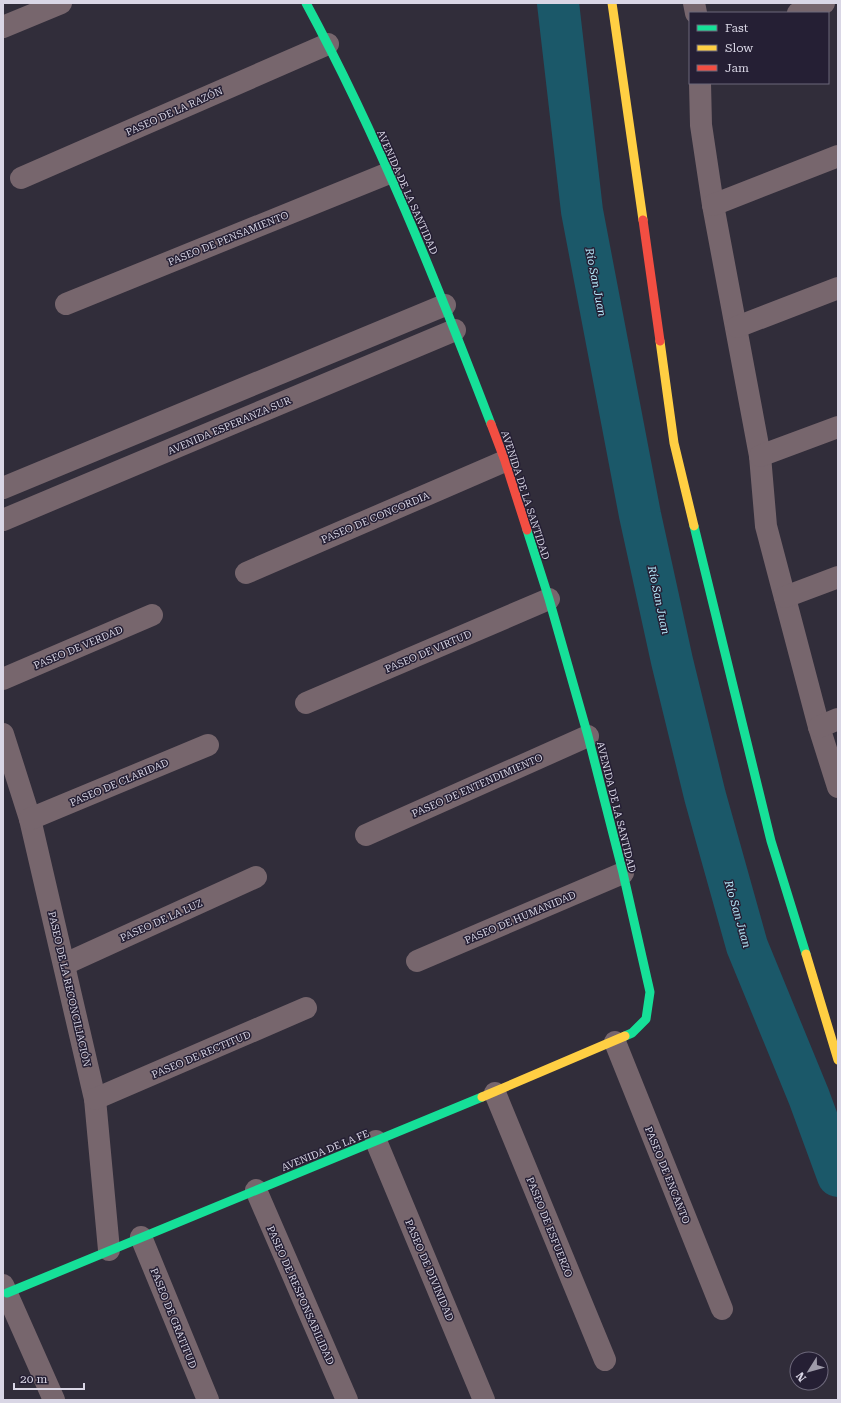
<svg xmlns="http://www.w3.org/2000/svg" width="841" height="1403" font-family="'Roboto Serif',serif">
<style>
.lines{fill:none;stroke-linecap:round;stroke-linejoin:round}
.river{stroke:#1b5869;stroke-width:42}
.street{stroke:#77666d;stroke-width:22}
.fast{stroke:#16e098;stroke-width:9}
.slow{stroke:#ffcf43;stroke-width:9}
.jam{stroke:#f24e42;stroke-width:9}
.labels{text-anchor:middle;stroke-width:3;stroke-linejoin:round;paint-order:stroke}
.street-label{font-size:10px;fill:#d9d6e5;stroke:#251f34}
.water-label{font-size:11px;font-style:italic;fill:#b7ecfd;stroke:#251f34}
</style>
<rect width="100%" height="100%" fill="#312d3a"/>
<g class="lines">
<!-- river -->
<path class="river" d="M558 3 582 211 640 515 672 661 705 796 747 946 809 1097 838 1176"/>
<!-- street -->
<g class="street">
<path d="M694 3 696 13"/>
<path d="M798 13 824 3"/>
<path d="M3 27 61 3"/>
<path d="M700 83 701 125 713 205 760 456 766 526 819 727 838 787"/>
<path d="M21 178 328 44"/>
<path d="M713 205 838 156"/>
<path d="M66 304 389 173"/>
<path d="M737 327 838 288"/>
<path d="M760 456 838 427"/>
<path d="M3 488 445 305"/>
<path d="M3 520 455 330"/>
<path d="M246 573 505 461"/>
<path d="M785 597 838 577"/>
<path d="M3 679 152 615"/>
<path d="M306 703 549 599"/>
<path d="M819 727 838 719"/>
<path d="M3 734 30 819 95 1099 109 1250"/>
<path d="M30 819 208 745"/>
<path d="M366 835 588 736"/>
<path d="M417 961 623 873"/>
<path d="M65 964 256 877"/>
<path d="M615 1042 722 1309"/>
<path d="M495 1093 605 1360"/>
<path d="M95 1099 306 1008"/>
<path d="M376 1141 484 1400"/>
<path d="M256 1190 347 1400"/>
<path d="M141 1237 208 1400"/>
<path d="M3 1285 54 1400"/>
</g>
<!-- fast -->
<g class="fast">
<path d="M306 3C379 138 436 281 491 424"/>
<path d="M694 526 771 841 806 954"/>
<path d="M527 530 549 599 588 736 623 873 650 992 646 1019 632 1033 625 1036"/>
<path d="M7 1293 482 1097"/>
</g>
<!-- slow -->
<g class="slow">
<path d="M612 3 643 220"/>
<path d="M660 341 674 443 694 526"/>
<path d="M806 954 838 1060"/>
<path d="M482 1097 625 1036"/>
</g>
<!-- jam -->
<g class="jam">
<path d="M643 220 660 341"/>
<path d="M491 424 505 461 527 530"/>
</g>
</g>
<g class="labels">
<!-- street labels -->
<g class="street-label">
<text transform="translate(174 111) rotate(-24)" y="4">PASEO DE LA RAZÓN</text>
<text transform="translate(408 192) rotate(66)" y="4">AVENIDA DE LA SANTIDAD</text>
<text transform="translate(228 238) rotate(-22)" y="4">PASEO DE PENSAMIENTO</text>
<text transform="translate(229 425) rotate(-23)" y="4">AVENIDA ESPERANZA SUR</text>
<text transform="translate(526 495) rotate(72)" y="4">AVENIDA DE LA SANTIDAD</text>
<text transform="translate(375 517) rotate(-23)" y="4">PASEO DE CONCORDIA</text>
<text transform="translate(78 647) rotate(-23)" y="4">PASEO DE VERDAD</text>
<text transform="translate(428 651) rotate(-23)" y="4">PASEO DE VIRTUD</text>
<text transform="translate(119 782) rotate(-23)" y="4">PASEO DE CLARIDAD</text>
<text transform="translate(477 785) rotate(-24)" y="4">PASEO DE ENTENDIMIENTO</text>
<text transform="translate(617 807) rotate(76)" y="4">AVENIDA DE LA SANTIDAD</text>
<text transform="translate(520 917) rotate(-23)" y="4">PASEO DE HUMANIDAD</text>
<text transform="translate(161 920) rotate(-24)" y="4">PASEO DE LA LUZ</text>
<text transform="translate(70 989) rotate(77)" y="4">PASEO DE LA RECONCILIACIÓN</text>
<text transform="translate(201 1054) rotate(-23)" y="4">PASEO DE RECTITUD</text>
<text transform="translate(325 1150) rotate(-22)" y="4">AVENIDA DE LA FE</text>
<text transform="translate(668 1175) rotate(68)" y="4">PASEO DE ENCANTO</text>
<text transform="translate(550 1227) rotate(68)" y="4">PASEO DE ESFUERZO</text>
<text transform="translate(430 1270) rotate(67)" y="4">PASEO DE DIVINIDAD</text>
<text transform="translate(301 1295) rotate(66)" y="4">PASEO DE RESPONSABILIDAD</text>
<text transform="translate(174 1318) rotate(68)" y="4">PASEO DE GRATITUD</text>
</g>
<!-- water labels -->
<g class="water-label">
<text transform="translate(596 282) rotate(79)" y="4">Río San Juan</text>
<text transform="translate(659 600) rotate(78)" y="4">Río San Juan</text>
<text transform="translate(738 914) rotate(74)" y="4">Río San Juan</text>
</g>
</g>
<!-- border -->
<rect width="841" height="1403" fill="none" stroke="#d9d6e5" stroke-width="8"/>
<!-- legend -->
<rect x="689" y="12" width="140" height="72" fill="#251f34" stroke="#6d687b"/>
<rect x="697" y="25" width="20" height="6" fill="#16e098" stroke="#6d687b"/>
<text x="725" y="32" font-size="12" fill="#d9d6e5">Fast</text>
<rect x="697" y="45" width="20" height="6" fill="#ffcf43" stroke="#6d687b"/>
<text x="725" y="52" font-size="12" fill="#d9d6e5">Slow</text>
<rect x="697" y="65" width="20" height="6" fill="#f24e42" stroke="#6d687b"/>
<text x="725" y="72" font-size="12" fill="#d9d6e5">Jam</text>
<!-- north arrow -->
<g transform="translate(809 1371) rotate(233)"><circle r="19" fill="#251f34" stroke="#6d687b"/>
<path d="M0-3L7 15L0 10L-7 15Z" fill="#9e9ba9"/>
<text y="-6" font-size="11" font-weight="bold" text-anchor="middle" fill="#d9d6e5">N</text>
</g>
<!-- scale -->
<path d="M14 1383v6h70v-6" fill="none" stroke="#d9d6e5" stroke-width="2"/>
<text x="20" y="1383" font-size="12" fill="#d9d6e5" stroke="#251f34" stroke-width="3" paint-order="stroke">20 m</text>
</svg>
